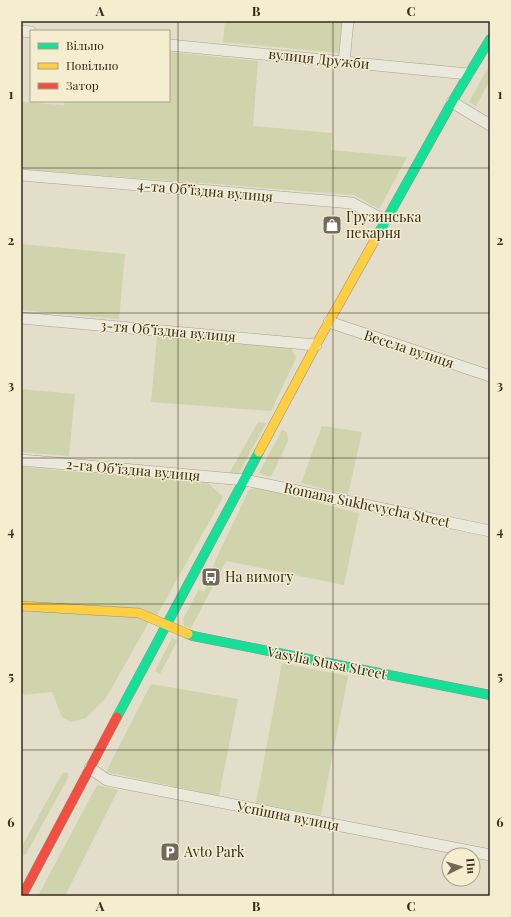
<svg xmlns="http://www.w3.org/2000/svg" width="511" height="917" font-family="'Playfair Display',serif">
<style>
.green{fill:#cfd4ac}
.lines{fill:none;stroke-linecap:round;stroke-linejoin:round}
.street-casing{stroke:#a7a294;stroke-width:12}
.fast-casing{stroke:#979183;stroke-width:10}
.slow-casing{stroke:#979183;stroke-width:10}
.jam-casing{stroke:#979183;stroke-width:10}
.street{stroke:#eae7db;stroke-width:11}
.fast{stroke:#16e098;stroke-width:9}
.slow{stroke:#ffcf43;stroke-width:9}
.jam{stroke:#f24e42;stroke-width:9}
.grid{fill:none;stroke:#352a1c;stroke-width:1;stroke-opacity:0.55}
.labels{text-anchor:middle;stroke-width:3;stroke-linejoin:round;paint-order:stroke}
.street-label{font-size:14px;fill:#352a1c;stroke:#f5edcf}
.poi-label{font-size:14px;fill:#352a1c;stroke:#f5edcf;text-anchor:start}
.neatline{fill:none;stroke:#352a1c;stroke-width:1.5}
.grid-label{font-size:13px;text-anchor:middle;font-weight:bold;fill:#352a1c}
</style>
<rect width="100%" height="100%" fill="#e2deca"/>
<!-- green -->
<g class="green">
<path d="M225 21H343L340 53 223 42Z"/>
<path d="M169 52 258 61 253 126 332 133 331 150 407 157 379 209 354 195 21 169V102L64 105 65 101H169Z"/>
<path d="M490 64V80L476 106 469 102Z"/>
<path d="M21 244 125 254 119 319 21 310Z"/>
<path d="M157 336 291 348 296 358 271 411 151 402Z"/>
<path d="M21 389 75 394 69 456 21 452Z"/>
<path d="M258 422 266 423 238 475 229 474Z"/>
<path d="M322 426 362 432 348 495 301 483Z"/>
<path d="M282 430 287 432 288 441 271 477 259 473Z"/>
<path d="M21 467 208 483 223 497 156 617 21 602Z"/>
<path d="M256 487 359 513 344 585 226 561 191 628 184 626 183 619 199 589 204 592 215 573 212 571 216 559 249 490Z"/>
<path d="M21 611 138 617 149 622 106 698 86 718 71 722 62 717 52 692 21 695Z"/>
<path d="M172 638 177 641 160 674 155 671Z"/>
<path d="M282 663 348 676 321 815 256 803Z"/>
<path d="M151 684 238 699 219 796 106 772Z"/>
<path d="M63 772 68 773V778L26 854 22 856H21V848Z"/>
<path d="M97 785 118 790 65 896H38Z"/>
</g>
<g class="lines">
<defs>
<g id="street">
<path d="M21 31 31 32"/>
<path d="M169 45 468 74"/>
<path d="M344 62 348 21"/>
<path d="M452 102 490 125"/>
<path d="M21 175 352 203 386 221"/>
<path d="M21 318 316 345"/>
<path d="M329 322 490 376"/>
<path d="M21 460 245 480 490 531"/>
<path d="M90 768 107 780 490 855"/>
</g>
<g id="fast">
<path d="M376 238 452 102 490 39"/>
<path d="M188 634 193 636 490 695"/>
<path d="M117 717 259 452"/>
</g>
<g id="slow">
<path d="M259 452 316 345 376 238"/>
<path d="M21 606 139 613 188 634"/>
</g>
<path id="jam" d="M22 896 117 717"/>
</defs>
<!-- street casing -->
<use href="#street" class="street-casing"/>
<!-- fast casing -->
<use href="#fast" class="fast-casing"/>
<!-- slow casing -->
<use href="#slow" class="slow-casing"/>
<!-- jam casing -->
<use href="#jam" class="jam-casing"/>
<!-- street -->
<use href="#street" class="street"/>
<!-- fast -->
<use href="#fast" class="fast"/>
<!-- slow -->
<use href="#slow" class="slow"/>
<!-- jam -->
<use href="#jam" class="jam"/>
</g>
<!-- grid -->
<path class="grid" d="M178 21V896M333 21V896M21 168H490M21 313H490M21 458H490M21 604H490M21 750H490"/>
<!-- icons -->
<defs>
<symbol id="shop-square" viewBox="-11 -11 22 22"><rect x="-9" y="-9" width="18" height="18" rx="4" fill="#726959" stroke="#f5edcf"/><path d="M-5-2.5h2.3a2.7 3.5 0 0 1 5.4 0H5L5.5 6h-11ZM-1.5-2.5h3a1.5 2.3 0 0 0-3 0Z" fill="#fff"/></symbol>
<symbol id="bus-square" viewBox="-11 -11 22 22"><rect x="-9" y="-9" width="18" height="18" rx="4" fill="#726959" stroke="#f5edcf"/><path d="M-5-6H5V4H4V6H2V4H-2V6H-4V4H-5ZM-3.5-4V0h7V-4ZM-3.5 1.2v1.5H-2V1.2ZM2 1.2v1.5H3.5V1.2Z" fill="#fff"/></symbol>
<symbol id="parking-square" viewBox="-11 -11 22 22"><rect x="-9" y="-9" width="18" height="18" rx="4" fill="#726959" stroke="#f5edcf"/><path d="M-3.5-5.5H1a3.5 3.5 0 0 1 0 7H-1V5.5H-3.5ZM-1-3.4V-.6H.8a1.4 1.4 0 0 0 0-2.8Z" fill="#fff"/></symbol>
</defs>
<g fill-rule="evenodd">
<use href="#shop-square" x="321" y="214" width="22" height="22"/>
<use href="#bus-square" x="200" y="566" width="22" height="22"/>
<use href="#parking-square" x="159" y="841" width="22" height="22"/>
</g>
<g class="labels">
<!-- street labels -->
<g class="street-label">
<text transform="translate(319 59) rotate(6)" y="5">вулиця Дружби</text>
<text transform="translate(205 191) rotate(5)" y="5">4-та Обʼїздна вулиця</text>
<text transform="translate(168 331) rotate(5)" y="5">3-тя Обʼїздна вулиця</text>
<text transform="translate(409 349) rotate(18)" y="5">Весела вулиця</text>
<text transform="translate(133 470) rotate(5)" y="5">2-га Обʼїздна вулиця</text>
<text transform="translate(367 505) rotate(12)" y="5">Romana Sukhevycha Street</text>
<text transform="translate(327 663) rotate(11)" y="5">Vasylia Stusa Street</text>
<text transform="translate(288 816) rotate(11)" y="5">Успішна вулиця</text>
</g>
<!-- poi labels -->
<g class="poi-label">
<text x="346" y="222">Грузинська<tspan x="346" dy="16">пекарня</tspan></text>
<text x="225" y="582">На вимогу</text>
<text x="184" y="857">Avto Park</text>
</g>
</g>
<!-- border -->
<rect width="511" height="917" fill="none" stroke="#f5edcf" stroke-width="44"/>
<!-- legend -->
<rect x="30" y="30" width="140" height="72" fill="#f5edcf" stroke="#a89f87"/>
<rect x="38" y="43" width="20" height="6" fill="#16e098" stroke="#a89f87"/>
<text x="66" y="50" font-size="12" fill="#352a1c">Вільно</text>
<rect x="38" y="63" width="20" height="6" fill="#ffcf43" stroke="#a89f87"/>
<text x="66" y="70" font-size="12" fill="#352a1c">Повільно</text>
<rect x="38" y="83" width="20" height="6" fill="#f24e42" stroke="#a89f87"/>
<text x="66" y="90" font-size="12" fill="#352a1c">Затор</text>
<!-- north arrow -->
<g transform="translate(461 867) rotate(85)"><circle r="19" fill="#f5edcf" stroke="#a89f87"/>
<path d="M0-3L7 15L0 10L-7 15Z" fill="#726959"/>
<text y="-6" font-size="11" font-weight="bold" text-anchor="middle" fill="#352a1c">Пн</text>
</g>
<rect x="22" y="22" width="467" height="873" class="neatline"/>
<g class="grid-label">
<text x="100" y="16">A</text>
<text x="256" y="16">B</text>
<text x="411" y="16">C</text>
<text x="11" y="99">1</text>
<text x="500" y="99">1</text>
<text x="11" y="245">2</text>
<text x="500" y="245">2</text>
<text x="11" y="390">3</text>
<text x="500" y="390">3</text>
<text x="11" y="536">4</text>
<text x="500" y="536">4</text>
<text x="11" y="681">5</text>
<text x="500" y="681">5</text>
<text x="11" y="827">6</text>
<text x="500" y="827">6</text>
<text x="100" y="911">A</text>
<text x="256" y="911">B</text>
<text x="411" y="911">C</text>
</g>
</svg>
